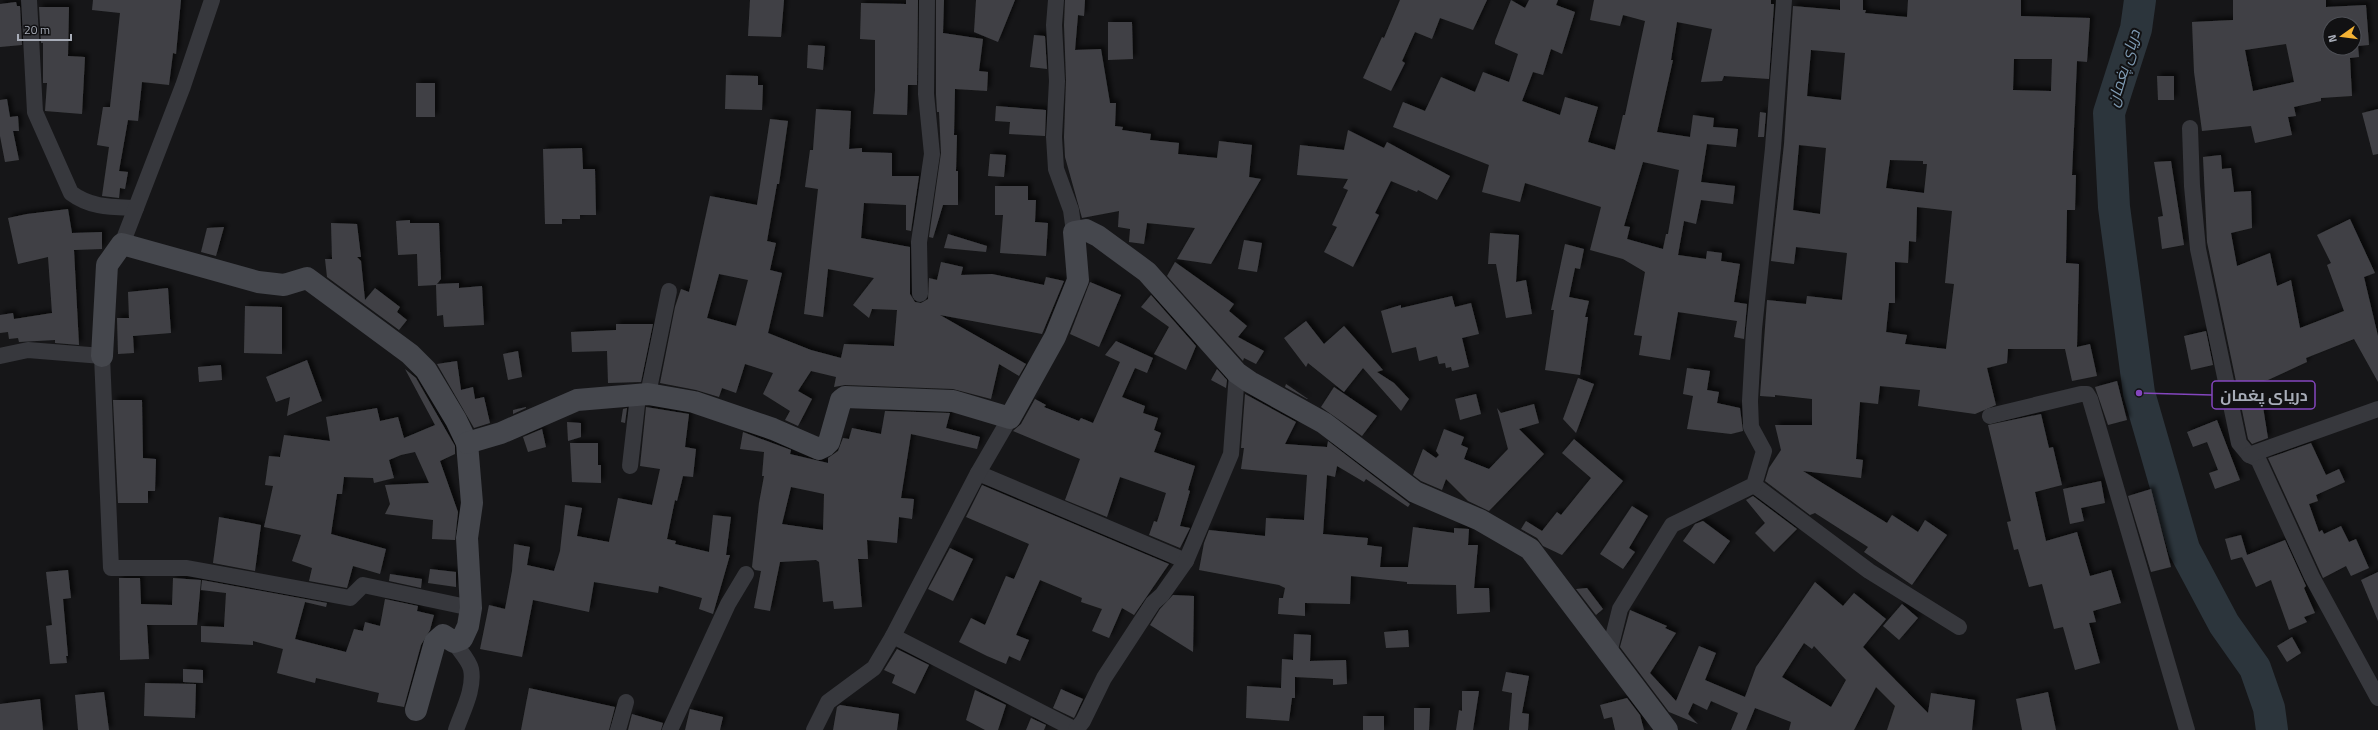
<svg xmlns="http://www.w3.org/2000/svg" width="2378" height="730" font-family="'Titillium Web',Cairo,sans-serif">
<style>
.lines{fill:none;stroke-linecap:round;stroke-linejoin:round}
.river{stroke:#2c353c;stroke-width:32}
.building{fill:#404145;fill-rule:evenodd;filter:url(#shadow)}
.street{stroke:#37383d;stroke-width:16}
.secondary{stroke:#45474d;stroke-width:22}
.labels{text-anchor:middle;stroke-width:4;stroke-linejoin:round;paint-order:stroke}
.water-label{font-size:16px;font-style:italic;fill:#7f9bb3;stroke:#111113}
.leader{fill:none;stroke:#8446be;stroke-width:1.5}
.callout-dot{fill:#8446be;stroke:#111113;stroke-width:1.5}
.callout{fill:#111113;stroke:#8446be;stroke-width:1.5}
.callout-label{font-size:16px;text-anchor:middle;font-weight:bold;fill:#a8adb8}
</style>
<defs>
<filter id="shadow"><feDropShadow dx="3.5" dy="-3.5" stdDeviation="2" flood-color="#0009"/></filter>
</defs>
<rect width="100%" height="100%" fill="#161618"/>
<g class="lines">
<!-- river -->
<path class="river" d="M2140 0 2136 29 2109 113 2114 207 2139 393 2184 549 2224 624 2255 668 2269 708 2272 730"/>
</g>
<!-- building -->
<g class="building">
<path d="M93 0H181L176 54 173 53 169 85 142 82 138 121 128 120 119 171 128 172 125 189 120 188 119 198 102 196 109 147 97 145 103 107H110L120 13 92 10Z"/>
<path d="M750 0H784L781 37 748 36Z"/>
<path d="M906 0H918L917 85H908L907 115 873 114 875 91V40L860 39 861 3 906 4Z"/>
<path d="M936 0H944L943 33 983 39 979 71 988 72 987 91 955 89 954 135H957L956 171H958V205H943L933 238 929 237 941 153 939 112H937L936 94Z"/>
<path d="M976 0H1015L998 42 974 32Z"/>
<path d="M1065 0H1085L1084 16 1078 15 1075 50 1101 49 1110 103H1116L1115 126 1123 127 1122 130 1151 134 1150 140 1179 143 1178 154 1217 158 1219 141 1252 145 1249 177 1261 179 1211 264 1177 259 1195 228 1147 223 1144 244 1129 242 1130 229 1118 227 1119 211 1082 218 1065 157 1064 137 1066 80 1064 25Z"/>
<path d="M1400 0H1487L1473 30 1440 18 1432 39 1415 32 1402 61 1405 63 1391 91 1363 78 1382 37 1384 38Z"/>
<path d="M1511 0 1525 8 1529 0H1558L1556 5 1575 12 1562 54 1551 49 1543 75 1533 72 1522 101 1560 115 1565 97 1598 107 1588 142 1615 150 1623 115H1625L1645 21 1623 15 1620 26 1590 20 1594 0H1771V4H1774L1769 79 1724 76 1722 81 1701 82 1712 29 1677 22 1671 60H1673L1657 132 1690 137 1693 115 1714 118 1713 127 1738 129 1736 147 1707 144 1701 182 1735 186 1733 204 1701 200 1696 224 1684 221 1678 255 1706 259 1707 251 1722 253 1721 261 1740 264 1734 302 1747 304 1744 339 1734 337 1737 321 1678 312 1670 360 1639 355 1642 336 1634 335 1645 272 1623 259 1590 250 1601 207 1525 183 1520 202 1482 192 1489 165 1393 127 1403 102 1425 111 1441 77 1475 92 1483 72 1509 82 1518 54 1495 44V41ZM1643 162 1679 170 1668 234H1666L1663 249 1627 239 1630 227 1624 226Z"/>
<path d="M1840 0H1863V10H1866L1865 13 1907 17 1908 0H2021V16L2090 18 2087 62 2077 61 2072 175H2076L2075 210H2067L2066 263 2079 264 2077 347 2090 344 2097 376 2072 381 2065 349H2008L2007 363 1987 368 1996 405 1975 414 1918 406 1920 390 1880 386 1878 404 1860 402 1856 459 1863 460 1861 478 1803 471 1887 523 1892 515 1918 532 1925 520 1947 535 1912 585 1864 552 1868 547 1815 513 1810 515 1765 481 1769 468 1781 450 1775 425H1812V399L1775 395V397L1760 396 1767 300 1806 304 1807 296 1842 300 1847 253 1796 247 1794 264 1771 261 1784 144 1793 6 1840 10ZM1811 50 1845 53 1841 100 1807 96ZM2014 59H2052L2051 91 2013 90ZM1799 145 1826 148 1820 214 1793 210ZM1890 160 1923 161V164H1927L1924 193 1886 188ZM1917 207 1952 211 1945 283 1954 284 1946 349 1905 344 1907 335 1886 332 1889 303H1895V262L1908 263 1909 241 1916 242Z"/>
<path d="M2233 0H2326V7L2366 5 2369 45 2358 46 2359 57 2350 58 2352 96 2321 98V101L2294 107 2296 116 2288 117 2292 135 2255 143 2251 126 2202 131 2194 72 2192 22 2233 20ZM2330 24H2354V48H2330ZM2286 44 2294 82 2253 91 2245 50Z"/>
<path d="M16 2 17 6H20L22 45 0 47V4Z"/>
<path d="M39 7H69L68 56 85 57 82 114 45 111 47 83H43V43H41Z"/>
<path d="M1108 22H1132L1133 59 1108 60Z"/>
<path d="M1034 35 1045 36 1047 69 1030 67Z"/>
<path d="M808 45 825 46 823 70 807 68Z"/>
<path d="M726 75 758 76V85H763L762 110 725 109Z"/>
<path d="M2157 76H2174V100H2158Z"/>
<rect x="416" y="83" width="19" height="34"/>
<path d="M7 99 10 117 18 116 19 131H13L19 160 5 162 0 136V100Z"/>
<path d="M996 106 1046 110 1045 136 1009 134 1010 122 995 121Z"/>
<path d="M816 109 851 111 849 149 862 148V152L892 153V176H919L911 231 906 230V205L864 203 861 238 910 247V294L915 302 921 303 928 299 929 278 937 280 941 262 963 267 961 275 992 274 1044 285 1046 277 1064 281 1042 334 940 315 1026 364 1019 376 999 364 991 399 953 389 845 385 834 387 836 377 811 371 798 391 812 399 798 426 785 420 790 411 763 394 773 373 745 364 736 393 722 388 719 397 696 390 660 383 675 307 681 289 689 292 710 196 757 205 770 119 788 121 779 184H777L767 241 776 243 770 270 782 273 768 333 811 350 841 358 844 344 894 346 897 310 872 309 869 318 853 305 874 278 828 269 823 317 804 314 818 189 805 187 810 150H813ZM719 274 748 280 736 326 707 318Z"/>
<path d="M2378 109V154L2373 155 2362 113Z"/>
<path d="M1760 112 1766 113 1764 137H1758Z"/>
<path d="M1348 130 1384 148 1387 142 1450 176 1437 200 1418 190 1417 192 1391 181 1375 213 1379 215 1353 267 1324 252 1337 227 1332 225 1348 190 1343 188 1348 179 1297 175 1300 145 1344 150Z"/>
<path d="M582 148 583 169H595L596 215H580V219H562V224H545L543 149Z"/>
<path d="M990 154 1006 155 1004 177 988 176Z"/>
<path d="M2221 155 2222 169 2231 168 2234 192 2251 191 2252 228 2231 233 2237 266 2270 253 2277 286 2291 280 2300 328 2344 311 2327 265 2331 263 2317 235 2350 219 2375 273 2364 277 2378 336V382L2354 339 2306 358 2307 362 2268 380 2259 382 2268 438 2252 444 2248 439 2207 242 2203 157Z"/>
<path d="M2171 161 2184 245 2162 249 2158 217 2163 216 2154 162Z"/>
<path d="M995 186H1028V200H1036L1035 222 1048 223 1046 256 1000 253 1003 215H995Z"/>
<path d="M68 209 72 233 102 232V249L74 250 79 345 55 343V340L19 342 18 338 9 339 8 332 0 333V315L13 313 14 319 52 313 48 257 18 264 8 218 27 214Z"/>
<path d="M410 220V223H439L441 279 437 284 459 283V288L482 286 484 325 444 327 443 315 437 316 436 285 418 286 417 254 398 255 396 221Z"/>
<path d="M331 223 357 224 361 257H357L361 261 365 300 375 288 400 307 397 312 407 320 399 330 327 277 325 259H332Z"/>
<path d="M224 227 216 256 201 252 207 228Z"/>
<path d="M1490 233 1519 235 1516 282 1526 280 1532 314 1506 318 1496 264H1488Z"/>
<path d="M948 234 987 246 986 252 944 248Z"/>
<path d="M1244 240 1262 243 1257 272 1238 269Z"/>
<path d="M1565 244 1584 249 1580 269 1575 268 1569 297 1589 301 1585 317H1588L1580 375 1545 370 1554 310H1551Z"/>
<path d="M1175 262 1234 304 1229 311 1247 326 1238 337 1264 351 1256 364 1244 358 1243 361 1167 276Z"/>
<path d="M1090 282 1121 295 1099 347 1070 334Z"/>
<path d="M168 288 171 333 133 336 134 353 118 354 117 318H129L128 292Z"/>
<path d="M1151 295 1196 346 1186 370 1154 354 1169 327 1141 307Z"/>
<path d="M1452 296 1455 307 1471 303 1479 334 1462 338 1469 367 1452 371 1451 367 1446 368 1445 363 1439 364 1437 356 1419 361 1416 347 1392 353 1381 311 1401 305V308Z"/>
<path d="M245 306 282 307V354L244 353Z"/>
<path d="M1306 321 1324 344 1344 326 1383 370 1377 372 1394 383 1409 399 1401 411 1363 368 1344 392 1308 363 1306 367 1284 338Z"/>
<path d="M616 324H653L641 382 608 383 607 351 572 352 571 332 616 330Z"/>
<path d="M2206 331 2213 365 2191 370 2184 336Z"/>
<path d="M1116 341 1153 358 1147 373 1135 368 1122 397 1145 406 1143 413 1158 418 1154 430 1161 433 1154 452 1195 466 1188 490 1190 491 1180 526 1190 528 1180 548 1149 535 1154 521 1157 522 1166 493 1120 477 1107 517 1065 500 1080 459 1013 431 1021 424 1035 399 1046 405 1044 407 1079 421 1081 418 1093 423 1120 362 1105 355Z"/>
<path d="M518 351 522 377 508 380 503 354Z"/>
<path d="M307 360 322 401 287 416 290 397 276 402 266 377Z"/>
<path d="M457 361 461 390 473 387 475 399 484 397 490 423 474 428 437 364Z"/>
<path d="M221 365 222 380 199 382 198 367Z"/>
<path d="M1687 368 1710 371 1707 390 1719 392 1717 403 1740 408 1743 431 1731 434 1687 429 1693 396 1683 394Z"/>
<path d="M405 369 416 378 455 446V454L440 461 458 512 455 540 432 539 433 520 385 514 390 504 385 485 429 483 415 452 401 455 389 460 394 478 374 483 373 478 344 477 342 494H337L331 534 386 549 380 574 353 566 347 588 309 581 312 568 292 561 301 535 264 527 273 486 265 485 269 456 280 457 284 435 330 441 326 417 377 408 380 421 398 417 404 438 435 425Z"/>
<path d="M1217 369 1227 380 1226 388 1211 380Z"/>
<path d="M1578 378 1594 384 1576 433 1563 419Z"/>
<path d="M2117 381 2127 420 2108 425 2095 387Z"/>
<path d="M1286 384 1308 399H1307L1285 387Z"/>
<path d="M1334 387 1377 416 1362 436 1321 407Z"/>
<path d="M1245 394 1296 422 1285 444 1327 447 1328 441 1410 504 1408 507 1366 479 1364 482 1337 466 1335 477 1327 475 1323 534 1368 538 1367 545 1382 547 1380 567H1408L1413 527 1454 533V528L1469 529 1468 545H1478L1474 588H1489L1490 612 1457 614 1456 585 1407 584V582L1351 576 1350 604 1305 603V616L1278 614 1279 598H1283L1285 588 1279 585 1199 570 1204 543 1209 530 1265 536 1266 518 1304 520 1307 475 1241 469 1244 448H1241Z"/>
<path d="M1476 394 1481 414 1460 420 1455 399Z"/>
<path d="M113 400H142L143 458 156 459 155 491H148V503H118Z"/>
<path d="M1534 404 1539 423 1519 429 1544 454 1489 511 1468 501 1446 479 1442 490 1421 481 1413 475 1423 449 1436 458 1439 455 1436 451 1444 429 1464 437 1461 445 1468 448 1464 459 1489 469 1508 449 1497 408 1501 413Z"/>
<path d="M526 407V408L513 414V410Z"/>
<path d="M646 407 689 414 685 447 696 449 693 477 683 476 677 501 675 500 667 539 676 541 675 544 709 552 713 515 731 517 726 555H730L713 614 699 609 702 598 659 586 658 593 594 582 589 612 533 600 522 657 480 649 489 605 505 609 512 571 514 544 530 547 527 565 554 571 560 551 565 505 582 508 577 536 609 542 618 498 652 505 660 469 640 466Z"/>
<path d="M627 408 625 423 621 422 623 409Z"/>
<path d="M885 411 950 413 946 428 980 437 977 449 911 434 901 498 914 499 912 519 899 517 897 543 867 540 868 559H858L862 607 834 609 833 601 823 602 819 562 816 560 780 562 770 611 754 608 761 571 755 570 752 567 759 503 764 476H762L764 452 740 449 743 432 791 450 790 454 828 463V458L838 451 843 438 849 439 852 428 881 434ZM791 487 824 494 823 530 782 524Z"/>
<path d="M2041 414 2049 448 2053 447 2062 485 2035 492 2046 541 2077 532 2090 576 2111 570 2121 603 2093 611 2096 622 2089 623 2100 663 2075 670 2063 627 2054 629 2042 584 2029 587 2018 549 2014 550 2007 522 2011 521 1988 425Z"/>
<path d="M2217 420 2240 480 2215 489 2209 473 2218 470 2207 442 2193 447 2187 432Z"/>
<path d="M567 422 581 423V437L568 441Z"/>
<path d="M542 429 546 447 528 452 523 437Z"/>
<path d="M1574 439 1623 481 1562 555 1543 546 1537 538 1521 529 1526 521 1542 531 1557 512 1561 515 1591 478 1562 453Z"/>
<path d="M570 443H598V465H601V483L572 482Z"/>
<path d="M2311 443 2326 475 2339 469 2345 482 2316 495 2318 501 2309 504 2319 532 2322 530 2324 534 2341 526 2349 542 2356 539 2369 568 2351 576 2346 566 2323 578 2268 458Z"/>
<path d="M2101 481 2105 503 2081 508 2084 521 2070 524 2063 489Z"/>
<path d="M982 485 1169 564 1134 615 1122 608 1109 638 1092 631 1102 609 1081 602 1082 598 1040 580 1016 635 1029 640 1020 661 1009 656 1006 664 987 656 959 642 971 618 985 625 1006 576 1014 579 1029 544 966 517Z"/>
<path d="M2151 489 2171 567 2151 572 2128 496Z"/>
<path d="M1753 496 1797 529 1774 552 1755 533 1765 523 1746 500Z"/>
<path d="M1632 506 1648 516 1629 548 1635 552 1623 569 1600 554Z"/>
<path d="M219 517 261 525 255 571 213 563Z"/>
<path d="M1703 521 1730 541 1714 564 1683 541 1695 524Z"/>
<path d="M2241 535 2247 555 2285 540 2306 586 2304 588 2315 613 2304 617 2307 622 2289 630 2271 580 2256 587 2242 557 2246 556 2231 560 2225 539Z"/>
<path d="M950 548 973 559 953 601 928 589Z"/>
<path d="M430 569 456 572V587L428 583Z"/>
<path d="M68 570 71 598 63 599 68 656H66L67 663 50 664 46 626 52 625 46 572Z"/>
<path d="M2378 572V621L2361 580Z"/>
<path d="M390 574 422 579 421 588 389 581Z"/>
<path d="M119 578H140L141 604 172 605 173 578 201 580 197 625H147L149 659 120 660Z"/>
<path d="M202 580 327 603 326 607 305 602 295 639 346 652 354 629 363 631 365 622 380 626 385 599 418 606 417 611 434 615 430 630 421 645 404 707 377 702 379 693 316 678 315 683 277 673 283 649 253 641V645L201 642V626L224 627 226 593 201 590Z"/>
<path d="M1815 582 1843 606 1854 593 1886 619 1863 647 1928 713 1931 693 1975 700 1972 730H1887L1895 706 1876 687 1854 730H1789L1791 722 1755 708 1746 730H1731L1738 713 1711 701 1707 710 1693 703 1688 714 1698 724 1669 712 1620 647 1630 610 1667 626 1665 628 1676 633 1650 673 1676 701 1699 646 1716 653 1705 680 1745 697 1756 667ZM1804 643 1812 649 1814 646 1846 680 1831 707 1782 677Z"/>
<path d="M1587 588 1603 609 1596 615 1576 589Z"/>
<path d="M1173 595 1194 596 1193 652 1150 625 1160 609Z"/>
<path d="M1902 604 1918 618 1899 640 1883 626Z"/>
<path d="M1408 630 1409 647 1386 648 1384 632Z"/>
<path d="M1294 634 1311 635 1310 661 1346 660 1347 684 1333 685V679L1295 677V698H1292L1289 721 1246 718 1247 686 1281 688 1282 659 1293 660Z"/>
<path d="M2292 637 2301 653 2287 662 2277 646Z"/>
<path d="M897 649 929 665 915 694 892 683 895 675 884 670Z"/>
<path d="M183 669 203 670V683L183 682Z"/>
<path d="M1506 672 1529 676 1522 713 1529 714 1528 730H1509L1512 693 1502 691Z"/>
<path d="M145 683 196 684 195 718 144 716Z"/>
<path d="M529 688 615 707 609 730H521Z"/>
<path d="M1061 689 1083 699 1074 718 1053 708Z"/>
<path d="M975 690 1006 705 998 730H985L966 720Z"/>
<path d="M1462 691H1479L1473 730H1456L1459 710 1462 711Z"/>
<path d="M104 692 109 730H78L75 695Z"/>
<path d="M2048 692 2056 730H2022L2016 699Z"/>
<path d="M1627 698 1640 715 1644 730H1615L1612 717 1604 719 1600 705Z"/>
<path d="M40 699 43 730H0V704Z"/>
<path d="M840 705 899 714 897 730H833L837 707Z"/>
<path d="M1414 708H1430L1429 730H1414Z"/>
<path d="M690 709 723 717 720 730H685Z"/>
<path d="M632 714 663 723 661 730H628Z"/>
<rect x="1363" y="716" width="21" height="14"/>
<path d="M1031 718 1046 725 1044 730H1026Z"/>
</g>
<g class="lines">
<!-- street -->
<g class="street">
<path d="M29 0 35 112 71 193C91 208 112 207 136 208"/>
<path d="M1056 0 1054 25 1057 81 1054 137 1056 169 1071 210 1074 232"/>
<path d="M2190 128 2192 186 2198 249 2239 443 2249 455 2258 459 2312 577 2378 698"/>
<path d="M122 244 183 86 212 0"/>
<path d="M920 294 919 242 932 154 926 94 927 0"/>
<path d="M0 356 28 350 102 356 111 568H187L350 598 363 585 471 608"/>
<path d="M648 394 669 291"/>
<path d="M1990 416 2081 394H2087L2090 399 2187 730"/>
<path d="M2249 455 2378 409"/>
<path d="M630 466 638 396"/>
<path d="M978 473 1186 561"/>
<path d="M1754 485 1869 571 1959 627"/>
<path d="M893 636 1076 730"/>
<path d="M454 642C459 650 469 660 471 669 475 689 462 712 456 730"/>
<path d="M1609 653 1620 609 1672 525 1754 485 1764 451 1751 427 1750 401 1754 329 1773 148 1784 0"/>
<path d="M618 730 626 702"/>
<path d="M670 730 728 604 746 574"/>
<path d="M814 730 828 702 874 668 893 636 978 473 1010 418"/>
<path d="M1076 730 1083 721 1104 678 1153 603 1162 595 1186 561 1231 454 1237 373"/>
</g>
<!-- secondary -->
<g class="secondary">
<path d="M102 356 107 265 122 244 258 282 284 285 307 278 410 354 426 370 456 420 467 443 472 503 467 538 471 608 468 626 462 639 454 642 443 635 435 642 416 710"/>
<path d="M467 443 501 433 577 400 648 394 694 402 773 429 819 449 825 446 829 442 841 400 845 397 953 401 1010 418 1055 337 1078 280 1074 232 1086 230 1098 236 1147 272 1237 373 1250 382 1324 423 1415 492 1480 520 1530 549 1667 730"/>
</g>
</g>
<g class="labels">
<!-- water labels -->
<g class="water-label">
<text transform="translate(2123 68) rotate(-73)" y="6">دریای پغمان</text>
</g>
</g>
<!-- callouts -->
<path class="leader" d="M2139 393L2212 395"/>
<circle class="callout-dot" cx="2139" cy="393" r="4"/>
<rect class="callout" x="2212" y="381" width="103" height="28" rx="4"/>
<g class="callout-label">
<text x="2264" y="401">دریای پغمان</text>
</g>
<!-- north arrow -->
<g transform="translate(2342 36) rotate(256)"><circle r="19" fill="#111113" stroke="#4d4f55"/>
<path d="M0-3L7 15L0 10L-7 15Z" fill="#f2b134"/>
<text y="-6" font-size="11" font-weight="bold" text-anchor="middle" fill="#a8adb8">N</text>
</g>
<!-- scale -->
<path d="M18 34v6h53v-6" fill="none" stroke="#a8adb8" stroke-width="2"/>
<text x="24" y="34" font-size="12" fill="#a8adb8" stroke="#111113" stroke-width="3" paint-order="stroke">20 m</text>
</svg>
